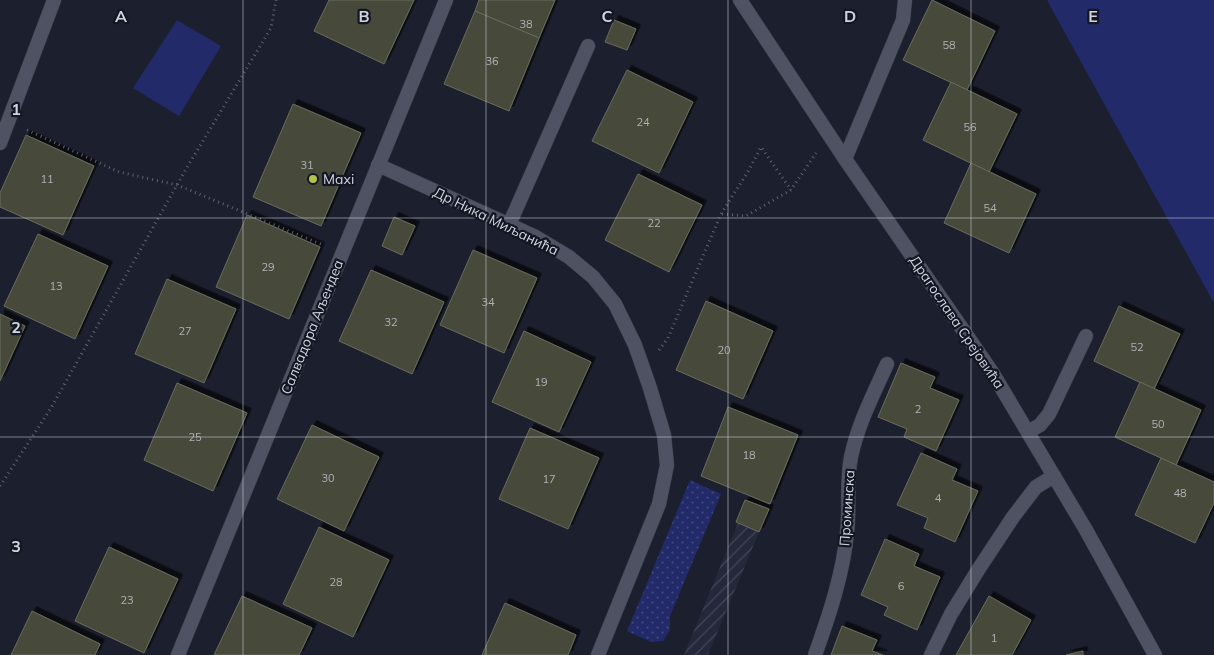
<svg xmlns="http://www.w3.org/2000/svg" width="1214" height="655" font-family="Mulish,sans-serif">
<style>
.industrial{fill:url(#industrial-furrows)}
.grass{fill:url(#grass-dots)}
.park{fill:#222a69}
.building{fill:#474a3a;stroke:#696c5b;filter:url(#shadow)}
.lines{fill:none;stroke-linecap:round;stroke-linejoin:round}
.service-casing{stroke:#383a45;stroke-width:15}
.minor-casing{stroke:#383a45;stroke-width:15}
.path{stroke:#60636f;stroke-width:3;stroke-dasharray:1 4;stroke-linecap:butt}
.service{stroke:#4e5262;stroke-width:14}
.minor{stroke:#4e5262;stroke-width:14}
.grid{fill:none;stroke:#d2d4de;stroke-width:1;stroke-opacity:0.55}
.poi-dot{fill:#b3c24b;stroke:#131623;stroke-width:2}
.labels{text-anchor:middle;stroke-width:4.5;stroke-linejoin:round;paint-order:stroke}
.number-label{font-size:11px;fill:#afb2b5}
.poi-label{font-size:14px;fill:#d2d4de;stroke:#131623;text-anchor:start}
.street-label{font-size:14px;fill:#d2d4de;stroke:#131623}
.grid-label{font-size:16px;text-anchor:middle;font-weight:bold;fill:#d2d4de;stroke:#131623;stroke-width:4.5;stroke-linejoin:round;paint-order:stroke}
</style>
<defs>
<pattern id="industrial-furrows" width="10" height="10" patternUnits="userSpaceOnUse" patternTransform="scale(1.25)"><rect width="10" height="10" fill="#25283b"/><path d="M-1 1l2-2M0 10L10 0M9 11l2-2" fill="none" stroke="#444657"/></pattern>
<pattern id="grass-dots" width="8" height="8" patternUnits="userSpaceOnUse" patternTransform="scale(1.25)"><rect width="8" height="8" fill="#222a69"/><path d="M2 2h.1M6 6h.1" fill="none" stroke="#41487e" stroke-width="1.8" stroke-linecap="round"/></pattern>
<filter id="shadow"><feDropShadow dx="4.5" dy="-4.5" stdDeviation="0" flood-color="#0009"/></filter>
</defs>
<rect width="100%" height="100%" fill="#1c1f2d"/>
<!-- industrial -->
<path class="industrial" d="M738 523 759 532 708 655H684Z"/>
<!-- grass -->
<path class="grass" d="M690 480 721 494 670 616V630L663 641 651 642 627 631Z"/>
<!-- park -->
<g class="park">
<path d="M1047 0H1214V303L1054 13Z"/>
<path d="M177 20 221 46 179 116 133 88Z"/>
</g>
<!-- building -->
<g class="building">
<path d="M329 0H414L384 64 314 31Z"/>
<path d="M479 0H555L539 38 475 11Z"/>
<path d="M932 0 995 31 967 90 903 60Z"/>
<path d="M475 11 539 38 509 111 444 84Z"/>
<path d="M614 20 636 29 627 50 605 42Z"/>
<path d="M627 70 693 102 659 173 592 141Z"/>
<path d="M951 82 1017 114 989 172 923 140Z"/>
<path d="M293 104 361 133 321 226 253 197Z"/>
<path d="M26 135 94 166 63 235 0 207V193Z"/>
<path d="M971 163 1036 194 1009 253 944 223Z"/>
<path d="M638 174 702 205 669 272 605 240Z"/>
<path d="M247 215 320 247 289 319 216 287Z"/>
<path d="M394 217 415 226 402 255 382 246Z"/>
<path d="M38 234 108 266 75 339 4 306Z"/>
<path d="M473 250 537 278 504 353 440 325Z"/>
<path d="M371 270 444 302 412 374 339 341Z"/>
<path d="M167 279 236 309 204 383 135 354Z"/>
<path d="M706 301 773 331 743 399 676 370Z"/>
<path d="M1119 306 1180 334 1154 389 1094 361Z"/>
<path d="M0 314 25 326 0 381Z"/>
<path d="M524 331 591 362 559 432 492 402Z"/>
<path d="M901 363 935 377 930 388 959 400 936 451 904 437 907 429 878 417Z"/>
<path d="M1140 382 1201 410 1176 465 1115 437Z"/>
<path d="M177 383 247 413 213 491 144 460Z"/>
<path d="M728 407 798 435 770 504 701 476Z"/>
<path d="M312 425 379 457 344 531 277 499Z"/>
<path d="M530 428 599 458 568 529 499 499Z"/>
<path d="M921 453 957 469 952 480 978 491 955 542 924 528 928 518 897 505Z"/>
<path d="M1161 458 1214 482V503L1195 543 1135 515Z"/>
<path d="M745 500 769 509 759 532 736 522Z"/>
<path d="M319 527 389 560 353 637 283 604Z"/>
<path d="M885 539 919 554 914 566 940 577 917 630 884 615 888 607 861 595Z"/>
<path d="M109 547 178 579 144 653 75 621Z"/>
<path d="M242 596 312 628 299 655H214Z"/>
<path d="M989 596 1031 620 1012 655H956Z"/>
<path d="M505 603 576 635 568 655H482Z"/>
<path d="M32 611 100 644 95 655H11Z"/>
<path d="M842 626 877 640 872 651 883 655H831Z"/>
<path d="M1083 651V655H1066Z"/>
</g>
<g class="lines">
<defs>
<g id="service">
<path d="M845 159 903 20 905 0"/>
<path d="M509 225 588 46"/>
<path d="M1028 432 1040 425 1049 414 1086 336"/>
<path d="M815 655C829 616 843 574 847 533 850 508 846 482 851 457 858 424 873 395 887 364"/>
</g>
<g id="minor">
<path d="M740 0 845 159 992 372 1086 530 1155 655"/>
<path d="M0 143 54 0"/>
<path d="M378 165 534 236 569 257 593 277 615 304 635 345 650 388 664 435 667 465 659 504 598 655"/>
<path d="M178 655 446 0"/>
<path d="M931 655 951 614 978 570 1013 517 1036 487 1054 476"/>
</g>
</defs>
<!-- service casing -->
<use href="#service" class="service-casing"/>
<!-- minor casing -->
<use href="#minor" class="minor-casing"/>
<!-- path -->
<g class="path">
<path d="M27 130 119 172 177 185 323 245"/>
<path d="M722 214 746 216 791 190 816 153"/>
<path d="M659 350 668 338 721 214 749 170 761 147 791 190"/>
<path d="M0 486 51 408 186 169 271 28 276 0"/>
</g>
<!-- service -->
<use href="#service" class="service"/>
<!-- minor -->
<use href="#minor" class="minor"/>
</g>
<!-- grid -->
<path class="grid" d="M243 0V655M486 0V655M728 0V655M971 0V655M0 218H1214M0 437H1214"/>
<!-- markers -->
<circle class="poi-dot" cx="313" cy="179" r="5"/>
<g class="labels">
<!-- number labels -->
<g class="number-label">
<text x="526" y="28">38</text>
<text x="949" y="49">58</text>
<text x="492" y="65">36</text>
<text x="643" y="126">24</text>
<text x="970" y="131">56</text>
<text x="307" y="169">31</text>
<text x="47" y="183">11</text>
<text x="990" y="212">54</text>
<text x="654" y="227">22</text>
<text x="268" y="271">29</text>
<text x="56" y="290">13</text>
<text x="488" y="306">34</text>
<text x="391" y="326">32</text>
<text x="185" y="335">27</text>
<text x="1137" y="351">52</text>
<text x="724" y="354">20</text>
<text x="541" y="386">19</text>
<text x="918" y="413">2</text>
<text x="1158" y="428">50</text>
<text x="195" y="441">25</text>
<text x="749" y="459">18</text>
<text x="328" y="482">30</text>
<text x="549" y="483">17</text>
<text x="1180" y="497">48</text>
<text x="938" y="502">4</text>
<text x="336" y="586">28</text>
<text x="901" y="590">6</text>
<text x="127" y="604">23</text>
<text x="994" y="642">1</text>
</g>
<!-- poi labels -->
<g class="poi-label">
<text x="323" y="184">Maxi</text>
</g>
<!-- street labels -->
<g class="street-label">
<text transform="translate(496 221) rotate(26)" y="5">Др Ника Миљанића</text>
<text transform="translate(957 322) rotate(56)" y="5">Драгослава Срејовића</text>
<text transform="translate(312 327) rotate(-68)" y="5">Салвадора Аљендеа</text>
<text transform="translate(847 508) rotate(-86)" y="5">Проминска</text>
</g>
</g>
<g class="grid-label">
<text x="121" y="22">A</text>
<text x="364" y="22">B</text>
<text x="607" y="22">C</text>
<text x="850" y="22">D</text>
<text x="1093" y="22">E</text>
<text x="16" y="115">1</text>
<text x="16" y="333">2</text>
<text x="16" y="552">3</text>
</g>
</svg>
